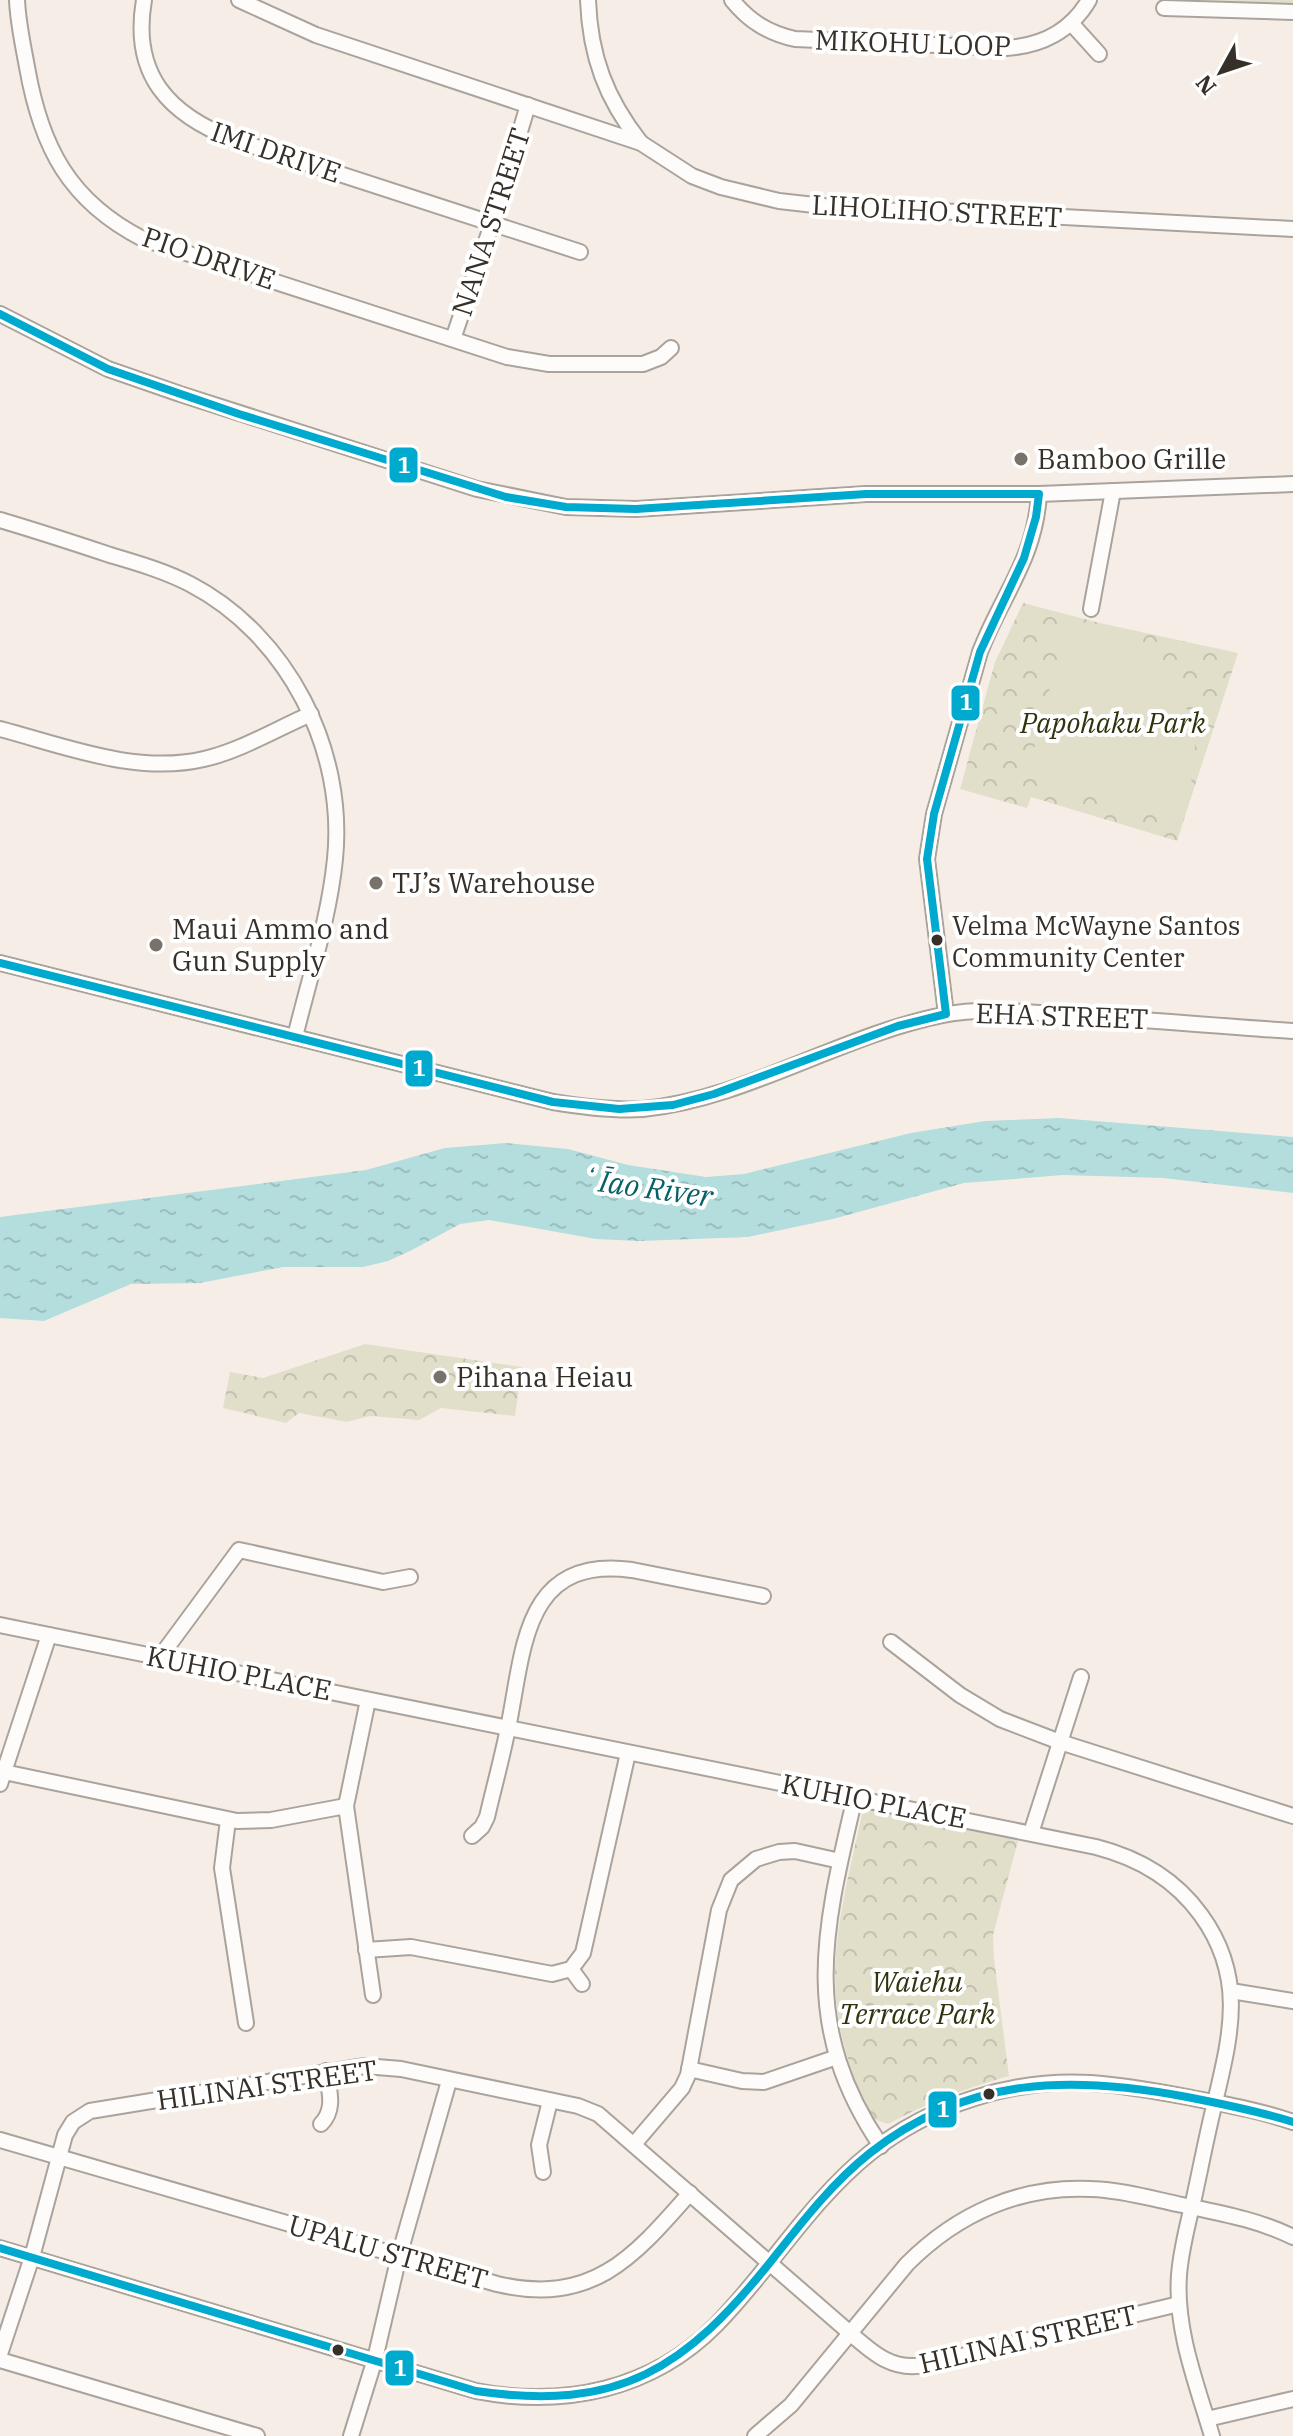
<svg xmlns="http://www.w3.org/2000/svg" width="1293" height="2436" font-family="'IBM Plex Serif',serif">
<style>
.park{fill:url(#park-crowns)}
.pitch{fill:#e1dfca}
.water{fill:url(#water-ripples)}
.lines{fill:none;stroke-linecap:round;stroke-linejoin:round}
.minor-casing{stroke:#aaa39c;stroke-width:18}
.minor{stroke:#fefcfb;stroke-width:14}
.bus-1-casing{stroke:#fff;stroke-width:14}
.bus-1{stroke:#00a9ce;stroke-width:8}
.poi-dot{fill:#79726a;stroke:#fff;stroke-width:3}
.bus-dot{fill:#363028;stroke:#fff;stroke-width:3}
.labels{text-anchor:middle;stroke-width:8;stroke-linejoin:round;paint-order:stroke}
.bus-label{font-size:26px;fill:#363028;stroke:#fff;text-anchor:start}
.street-label{font-size:28px;fill:#363028;stroke:#fff}
.poi-label{font-size:28px;fill:#363028;stroke:#fff;text-anchor:start}
.park-label{font-size:28px;font-style:italic;fill:#30330e;stroke:#fff}
.water-label{font-size:30px;font-style:italic;fill:#086166;stroke:#fff}
.line-badge{stroke:#fff;stroke-width:3}
.badge-label{font-size:22px;text-anchor:middle;font-weight:bold;fill:#fff}
</style>
<defs>
<pattern id="park-crowns" width="20" height="18" patternUnits="userSpaceOnUse" patternTransform="scale(2)"><rect width="20" height="18" fill="#e1dfca"/><path d="M2 6a3 3 0 1 1 6 0M12 15a3 3 0 1 1 6 0" fill="none" stroke="#c2c0ae"/></pattern>
<pattern id="water-ripples" width="26" height="14" patternUnits="userSpaceOnUse" patternTransform="scale(2)"><rect width="26" height="14" fill="#b4dddd"/><path d="M2 4q2-2 4 0t4 0M15 11q2-2 4 0t4 0" fill="none" stroke="#9bbebe"/></pattern>
</defs>
<rect width="100%" height="100%" fill="#f6eee6"/>
<!-- park -->
<g class="park">
<path d="M1023 603 1100 623 1238 653 1177 841 1031 797 1027 808 960 789 995 662Z"/>
<path d="M365 1344 522 1367 515 1416 441 1408 419 1420 370 1416 347 1422 299 1413 286 1423 223 1408 230 1372 263 1378Z"/>
<path d="M873 1810 1018 1841 993 1935 994 1959 1009 2076C966 2088 927 2103 888 2124L873 2119C813 2002 836 1934 862 1814Z"/>
</g>
<!-- pitch -->
<g class="pitch">
<path d="M1188 0H1293V6Z"/>
<path d="M1068 620C1120 623 1184 678 1193 729 1199 760 1189 791 1182 821L1039 782 1029 768Z"/>
<path d="M924 1845 962 1853 958 1875 919 1867Z"/>
</g>
<!-- water -->
<path class="water" d="M1059 1118 1293 1137V1193L1163 1178 1063 1175 964 1183 833 1219 748 1237 639 1241 596 1239 489 1220 460 1224 412 1250 388 1261 363 1267H283L200 1283 131 1284 44 1321 0 1318V1217L366 1170 445 1148 506 1143 568 1149 628 1165 706 1177 744 1174 911 1133 985 1121Z"/>
<g class="lines">
<defs>
<g id="minor">
<path d="M17 0C18 23 23 45 27 67 41 147 69 201 143 239L507 357 549 364H643L661 357 671 348"/>
<path d="M144 0C131 75 169 115 235 140L580 252"/>
<path d="M239 0 316 35 641 143 692 176 721 187 779 201 859 210 967 212 1293 229"/>
<path d="M588 0C590 56 606 99 641 143"/>
<path d="M732 0C749 21 768 33 795 39L1006 48C1041 46 1071 31 1089 0"/>
<path d="M1164 8 1293 12"/>
<path d="M1071 23 1099 54"/>
<path d="M0 314 108 369 180 394 477 489 566 507 636 509 866 494H1039L1293 484"/>
<path d="M453 339 492 224 528 105"/>
<path d="M0 520C37 531 74 543 110 555 137 563 165 571 190 584 288 635 346 750 335 859 329 919 309 979 295 1037"/>
<path d="M1091 609 1113 491"/>
<path d="M0 729C65 746 136 775 204 759 240 751 276 729 311 714"/>
<path d="M0 963 553 1102C583 1107 613 1111 643 1109 745 1099 842 1035 943 1015 982 1007 1024 1012 1064 1015 1140 1019 1216 1026 1293 1031"/>
<path d="M946 1014 927 859 934 814 980 652C1002 594 1035 560 1039 494"/>
<path d="M0 1625 1096 1847C1139 1858 1175 1879 1201 1915 1246 1977 1231 2034 1215 2102 1207 2134 1201 2166 1194 2198 1188 2223 1181 2249 1179 2275 1175 2330 1197 2385 1212 2436"/>
<path d="M891 1642 960 1695 1000 1719 1060 1742 1293 1816"/>
<path d="M160 1657 239 1550 383 1582 410 1577"/>
<path d="M368 1700 346 1806 373 1995"/>
<path d="M4 1772 237 1821 271 1820 346 1806"/>
<path d="M0 1784 49 1635"/>
<path d="M855 1797C824 1929 799 2025 881 2146"/>
<path d="M228 1820 222 1868 246 2023"/>
<path d="M1031 1833 1081 1677"/>
<path d="M472 1836 482 1827 487 1817C494 1787 502 1758 508 1728 524 1652 522 1555 632 1570L763 1596"/>
<path d="M366 1950 411 1947 552 1974 571 1969 583 1953 628 1753"/>
<path d="M571 1969 582 1984"/>
<path d="M1231 1991 1293 2001"/>
<path d="M689 2069 742 2081 764 2082 837 2057"/>
<path d="M321 2124C336 2109 329 2090 326 2071"/>
<path d="M0 2140 497 2284C592 2306 633 2258 690 2193"/>
<path d="M635 2143 682 2088 688 2075 719 1910 731 1880 756 1859 779 1852 795 1851 840 1861"/>
<path d="M543 2172 539 2145 550 2101"/>
<path d="M0 2248 476 2391C563 2408 652 2390 716 2325 770 2270 809 2202 870 2153 930 2105 1014 2078 1091 2083 1123 2085 1155 2091 1187 2097 1223 2104 1259 2110 1293 2122"/>
<path d="M0 2354 32 2257 65 2135 73 2122 90 2111 365 2066 401 2069 578 2106 598 2114 850 2333C873 2353 892 2371 924 2365L1179 2304"/>
<path d="M0 2360 257 2436"/>
<path d="M1207 2419 1293 2399"/>
<path d="M351 2436 375 2359 399 2256 449 2081"/>
<path d="M755 2436 791 2405 907 2264C957 2214 1020 2185 1092 2189 1122 2190 1153 2199 1182 2205 1220 2213 1259 2220 1293 2237"/>
</g>
</defs>
<!-- minor casing -->
<use href="#minor" class="minor-casing"/>
<!-- minor -->
<use href="#minor" class="minor"/>
<defs>
<g id="bus-1">
<path d="M0 314 108 369 239 414 506 497 566 507 636 509 866 494H1039L1036 517 1024 558 980 652 934 814 927 859 946 1014 898 1026 714 1094 673 1105 619 1109 553 1102 0 963"/>
<path d="M0 2248 476 2391C620 2412 685 2369 772 2260 802 2222 832 2183 870 2153 968 2076 1071 2075 1187 2097 1223 2104 1258 2111 1293 2122"/>
</g>
</defs>
<!-- bus-1 casing -->
<use href="#bus-1" class="bus-1-casing"/>
<!-- bus-1 -->
<use href="#bus-1" class="bus-1"/>
</g>
<!-- markers -->
<g class="poi-dot">
<circle cx="1021" cy="459" r="8"/>
<circle cx="376" cy="883" r="8"/>
<circle cx="156" cy="945" r="8"/>
<circle cx="440" cy="1377" r="8"/>
</g>
<g class="bus-dot">
<circle cx="937" cy="940" r="7"/>
<circle cx="989" cy="2094" r="7"/>
<circle cx="338" cy="2350" r="7"/>
</g>
<g class="labels">
<!-- bus labels -->
<g class="bus-label">
<text x="952" y="935">Velma McWayne Santos<tspan x="952" dy="32">Community Center</tspan></text>
</g>
<!-- street labels -->
<g class="street-label">
<text transform="translate(913 43) rotate(2)" y="10">MIKOHU LOOP</text>
<text transform="translate(276 152) rotate(19)" y="10">IMI DRIVE</text>
<text transform="translate(937 211) rotate(3)" y="10">LIHOLIHO STREET</text>
<text transform="translate(491 222) rotate(-72)" y="10">NANA STREET</text>
<text transform="translate(209 258) rotate(19)" y="10">PIO DRIVE</text>
<text transform="translate(1062 1016) rotate(2)" y="10">EHA STREET</text>
<text transform="translate(239 1673) rotate(11)" y="10">KUHIO PLACE</text>
<text transform="translate(874 1801) rotate(11)" y="10">KUHIO PLACE</text>
<text transform="translate(267 2085) rotate(-8)" y="10">HILINAI STREET</text>
<text transform="translate(388 2252) rotate(16)" y="10">UPALU STREET</text>
<text transform="translate(1028 2339) rotate(-13)" y="10">HILINAI STREET</text>
</g>
<!-- poi labels -->
<g class="poi-label">
<text x="1037" y="469">Bamboo Grille</text>
<text x="392" y="893">TJ’s Warehouse</text>
<text x="172" y="939">Maui Ammo and<tspan x="172" dy="32">Gun Supply</tspan></text>
<text x="456" y="1387">Pihana Heiau</text>
</g>
<!-- park labels -->
<g class="park-label">
<text x="1113" y="733">Papohaku Park</text>
<text x="917" y="1992">Waiehu<tspan x="917" dy="32">Terrace Park</tspan></text>
</g>
<!-- water labels -->
<g class="water-label">
<text transform="translate(647 1188) rotate(8)" y="10">ʻĪao River</text>
</g>
</g>
<g class="line-badge">
<rect x="388" y="446" width="31" height="38" rx="8" fill="#00a9ce"/>
<rect x="950" y="684" width="31" height="38" rx="8" fill="#00a9ce"/>
<rect x="404" y="1049" width="30" height="39" rx="8" fill="#00a9ce"/>
<rect x="927" y="2090" width="31" height="39" rx="8" fill="#00a9ce"/>
<rect x="384" y="2349" width="31" height="38" rx="8" fill="#00a9ce"/>
</g>
<g class="badge-label">
<text x="404" y="473">1</text>
<text x="966" y="710">1</text>
<text x="419" y="1076">1</text>
<text x="943" y="2117">1</text>
<text x="400" y="2376">1</text>
</g>
<!-- north arrow -->
<g transform="translate(1221 72) rotate(230)" stroke="#ffffff" stroke-width="6" paint-order="stroke">
<path d="M0-6L14 30L0 20L-14 30Z" fill="#363028"/>
<text y="-12" font-size="22" font-weight="bold" text-anchor="middle" fill="#363028">N</text>
</g>
</svg>
